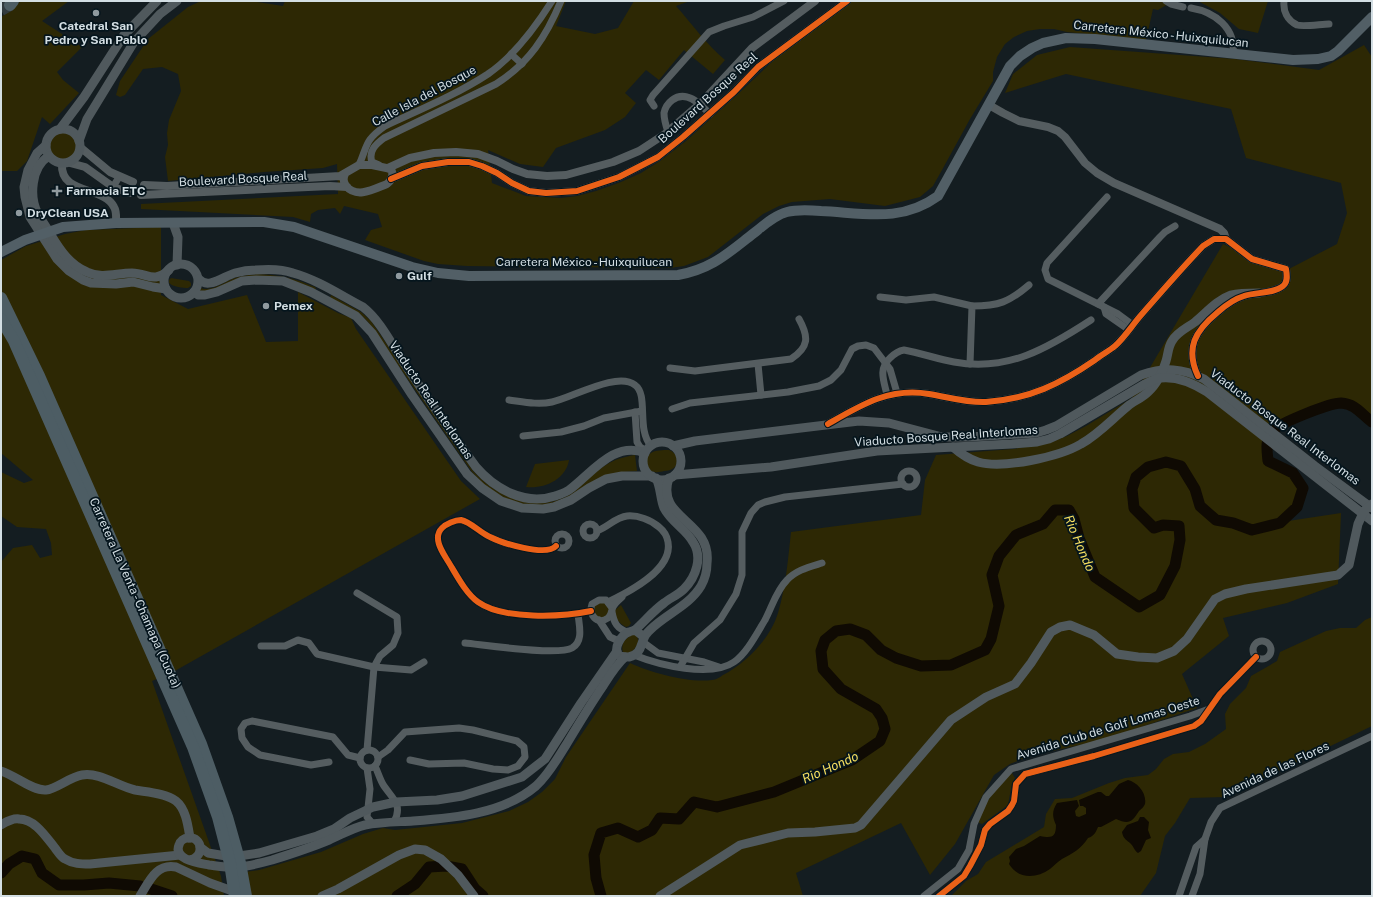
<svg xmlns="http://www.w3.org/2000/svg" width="1373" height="897" font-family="'Public Sans',sans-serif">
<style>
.green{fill:#2d2804}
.water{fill:#0f0a03}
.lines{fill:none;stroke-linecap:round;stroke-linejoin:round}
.river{stroke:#0f0a03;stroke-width:11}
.motorway-tunnel{stroke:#313a3e;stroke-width:12;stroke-dasharray:12 6;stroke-linecap:butt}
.minor{stroke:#555d60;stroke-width:7}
.tertiary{stroke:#555d60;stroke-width:8}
.secondary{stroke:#50595d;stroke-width:9}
.primary{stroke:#525f66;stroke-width:10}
.motorway{stroke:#4d5d64;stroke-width:12}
.cycleway-casing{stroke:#05151d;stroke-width:8}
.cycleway{stroke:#ea6118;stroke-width:6}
.poi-dot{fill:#909a9f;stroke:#05151d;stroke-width:1.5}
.labels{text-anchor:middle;stroke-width:3.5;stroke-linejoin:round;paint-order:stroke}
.poi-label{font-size:12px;font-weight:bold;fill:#d3dee3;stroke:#05151d;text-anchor:start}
.street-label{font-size:12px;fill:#d3dee3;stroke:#05151d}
.water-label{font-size:13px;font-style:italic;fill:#f5de5f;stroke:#05151d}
</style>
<rect width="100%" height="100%" fill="#141d21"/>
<!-- green -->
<g class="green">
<path d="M20 1H69L42 21 82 47 57 72 63 80 79 93 50 124 42 117 27 161 17 171H1V17L13 9Z"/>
<path d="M201 1H251L283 6 285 1H566L556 26 595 34 618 28 634 1H690L676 6C692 24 707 45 725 60L713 74 684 50 659 80 646 70 625 93 636 103 625 117 605 130 556 148 543 167 520 164 488 150 492 183 526 196 561 198 577 196 596 191 621 182 641 173 660 161 686 141 737 95 775 59 852 1H1173L1158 10 1153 9 1146 40 1067 32 1054 29H1040L1027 31 1014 37 1005 44 997 57 993 72V81L970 119 942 170 933 186 920 197 885 206 830 199 792 202 779 206 763 214 708 257 684 266 670 268 467 266 438 264 424 261 365 240 371 230 382 227 378 214 344 206 340 214 335 208 318 210 311 214 310 222 293 217 141 209V204L338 194 337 164 323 168 264 172 168 181 165 157 168 145 167 133 169 120 181 91 178 74 162 67 143 69 125 95 120 97 116 95 120 81 148 39 188 7Z"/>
<path d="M1198 1H1268L1258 33 1239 29 1220 13Z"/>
<path d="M1364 45 1372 57V418L1356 403 1341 400 1323 404 1279 421 1269 430 1263 447 1265 463 1291 475 1299 488 1295 505 1278 520 1262 525 1341 513 1338 584 1287 603 1223 618 1229 636 1182 674 1197 708 1103 740 1029 756 1010 764 994 775 955 844 930 875 901 823 796 873 803 896H246L244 872 259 870 321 852 363 834 383 828 395 830 462 823 509 811 528 802 542 792 555 779 566 757 630 663C652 673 688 683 712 680 716 680 720 677 723 675 746 663 770 639 778 613 786 586 788 559 791 532L921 515 925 480 936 455 1013 449 1049 443 1067 436 1086 426 1132 398 1223 244 1283 272 1337 244 1347 213 1341 183 1246 158 1231 109 1066 74 1005 93 1013 74 1037 55 1070 47 1235 59 1319 70Z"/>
<circle cx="63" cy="146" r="14"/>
<path d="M161 227V295L188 309 247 295 266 342 298 341V292L338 313 351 318 356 329 461 481 480 499 173 672 152 681 221 876 224 896H1V562L13 548 32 545 40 558 52 555 51 543 46 529 17 527 1 516V472L24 483 33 480 1 453V260L26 246 65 234 86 230Z"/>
<path d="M257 274C281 275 293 278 315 287L316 289H314L271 277 205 292 199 291 200 288C213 292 223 282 235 278 242 275 250 275 257 274Z"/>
<path d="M171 278 189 281 191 283V286L188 288C183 288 173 287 169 283V280Z"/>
<path d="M331 295 361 312 371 321 473 471C497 497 535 514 569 495 574 493 578 487 583 484 601 467 610 459 635 455L637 471 623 472 570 497 543 506 524 505 504 498 485 486 472 472 369 323 360 314 330 298Z"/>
<path d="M669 450C677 453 679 460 675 467 671 470 668 471 664 471 660 472 655 473 651 471 644 467 644 457 651 453 655 450 663 450 669 450Z"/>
<path d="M569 460C566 479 545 489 526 487L535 464Z"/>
<circle cx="601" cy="610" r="8"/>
<path d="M621 605 631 623 629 626 626 627C619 623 615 619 615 610Z"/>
<path d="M1372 617V726L1225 797 1190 798 1175 823 1165 836 1156 873 1140 896H951L966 881 978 874 986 862 1044 827 1046 814 1055 799 1072 798 1109 783 1125 778 1148 775 1156 769 1164 759 1173 754 1189 752 1205 744 1226 729 1225 714 1230 704 1246 688 1251 676 1277 661 1280 652 1326 631 1340 628H1356L1365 620Z"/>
<path d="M635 633C642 642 636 648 629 654L623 653C620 642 626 638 635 633Z"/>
<path d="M1012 773 1015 778 1012 783 1008 805 982 824 979 823C977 811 1002 780 1012 773Z"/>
</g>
<!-- water -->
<g class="water">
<path d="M1128 780C1137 782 1147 793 1145 804 1144 807 1141 809 1139 811 1132 822 1129 825 1116 819L1101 827H1098C1096 832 1094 836 1088 838 1082 848 1072 854 1062 859 1057 862 1054 866 1050 869 1036 879 1018 879 1009 864L1010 861 1009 857 1016 849 1024 846 1040 836C1051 838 1056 838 1056 825 1052 816 1052 811 1057 803L1077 800 1079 806 1075 811 1076 816 1079 817 1086 814V808L1083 806H1080L1079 800 1098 792H1101L1106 796H1109L1119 784Z"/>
<path d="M1140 817H1144L1149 822 1148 830 1151 838 1146 840 1141 851 1138 853C1134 850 1134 847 1131 844 1127 840 1123 839 1122 832L1127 825 1138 821Z"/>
</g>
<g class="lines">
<!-- river -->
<g class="river">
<path d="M1 873 9 864 22 856 35 859 42 873 59 885H84L109 883 140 886"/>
<path d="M151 889 172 896"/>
<path d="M397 896 415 884 429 867 446 866 462 869 475 889 483 896"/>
<path d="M601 896 596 878 594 855 601 833 618 828 638 837 652 830 660 818 679 819 694 802 717 807 774 792 852 760 880 741 885 729 882 718 876 709 841 689 823 669 821 651 825 640 836 631 850 629 866 635 881 650 896 658 921 666 951 665 985 650 991 639 999 606 992 575 999 556 1016 535 1043 524 1055 510H1069L1074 519 1079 538 1095 577 1139 607 1160 595 1175 566 1180 540 1179 526 1163 525 1154 528 1134 508 1132 489 1136 477 1148 467 1166 462 1181 466 1195 489 1200 506 1216 520 1233 523 1252 530 1280 523 1297 507 1303 488 1293 473 1268 461C1267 451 1265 440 1272 431 1280 423 1329 403 1341 403 1356 404 1361 414 1372 422"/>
</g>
<!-- motorway-tunnel -->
<path class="motorway-tunnel" d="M1 10 10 5"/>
<!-- minor -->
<g class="minor">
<path d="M1166 1 1171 4 1183 7"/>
<path d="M1284 1C1283 11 1287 20 1297 25 1303 27 1322 24 1329 24"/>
<path d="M1191 8C1215 12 1236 28 1233 54"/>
<path d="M511 54 522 64"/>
<path d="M654 106 650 100 653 95 709 32 724 26 753 17 784 1"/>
<path d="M668 132C666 126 664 120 664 113 666 103 676 94 687 97 696 99 704 108 710 114"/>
<path d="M359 165C368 145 364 141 385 126 419 110 456 95 488 74 514 56 535 28 552 1"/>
<path d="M379 165 372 162C368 151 376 144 384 138L496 84C529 63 546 37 561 1"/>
<path d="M113 187 119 177"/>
<path d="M1107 197 1047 263 1045 270 1048 279 1118 314 1133 325"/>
<path d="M880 297 906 300 934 297 972 306"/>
<path d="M1098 304 1160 237 1165 232 1175 226"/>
<path d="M1104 307 1106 314 1129 330"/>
<path d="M758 364 761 395"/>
<path d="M970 364 972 306C999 306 1009 302 1029 285"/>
<path d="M670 368 695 371 791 359C809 347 809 337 799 319"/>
<path d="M887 395C884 381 878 369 890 358 894 354 898 351 904 350 921 353 937 359 954 362 1008 372 1048 348 1091 320"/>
<path d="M509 400C524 402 538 405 552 402 572 398 617 371 635 385 649 395 636 429 651 446"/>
<path d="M672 409 690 403 788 392 819 386 831 380 841 370 852 349 858 346 866 345 874 348 890 369 897 393"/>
<path d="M635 412 637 442 640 447 646 451"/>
<path d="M523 436 561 432 584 426 604 418 642 411"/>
<circle cx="909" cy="479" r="8"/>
<circle cx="590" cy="531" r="7"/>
<path d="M597 531C608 527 616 517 627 516 638 515 651 520 659 527 664 531 667 536 668 542 673 570 629 592 608 602"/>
<circle cx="562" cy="541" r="7"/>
<path d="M556 546C546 557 502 543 490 537 480 533 471 522 461 520 455 520 446 524 442 528 433 537 441 550 446 558 455 572 465 593 478 602 503 620 562 617 591 611"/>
<path d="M357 593 397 617 398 633 393 645 380 656 374 667 367 750"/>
<path d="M612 608 606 600H599L592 604C588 614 597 626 608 618 612 615 611 611 613 607 615 603 619 600 622 597"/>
<path d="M612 612C614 623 617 629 628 632"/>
<path d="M599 620 610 637 619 641"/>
<circle cx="1262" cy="650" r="9"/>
<path d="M643 642 658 653 704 662 719 667"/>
<path d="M465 643C485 645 557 656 572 648 584 641 579 625 578 614"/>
<path d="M261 646H285L298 640 309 643 317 654 374 667 411 670 424 662"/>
<path d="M634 655C659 665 711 678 734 662 747 653 757 633 765 620 772 607 776 591 787 580 796 570 809 567 822 563"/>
<path d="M680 667 694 643 720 620 736 594 742 575V532L751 513 758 505 765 502 785 497 903 484"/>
<circle cx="369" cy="759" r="9"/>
<path d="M378 757 388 750 405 732 459 728 473 730 517 741 524 747 525 757 518 766 508 770 493 769 464 763 429 764 410 760"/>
<path d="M329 762 311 765 260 755 248 747 242 738 241 729 245 723 252 721 333 737 348 755 360 758"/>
<path d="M375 766C378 772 380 780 384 786 393 799 403 805 394 822"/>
<path d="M367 768 370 789 367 817 373 824"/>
<path d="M924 896 958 869 969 850 974 824 986 797 1011 769 1190 716 1209 709"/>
<path d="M939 896 964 876 970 866 981 845 985 830 990 824 1008 811 1012 805 1014 801 1016 784 1025 774 1094 756 1194 726 1201 721 1220 694 1256 657"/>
<path d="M1179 896 1196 847 1205 839"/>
<path d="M1192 896 1200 874 1205 839 1211 822 1220 808 1372 736"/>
</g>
<!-- tertiary -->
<g class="tertiary">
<path d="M989 105 1003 113 1019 121 1048 127 1058 131 1065 137 1085 163 1097 173 1114 183 1220 229 1224 233 1226 239"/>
<path d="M80 147 110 172 133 182"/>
<path d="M70 163 85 167 113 187 130 193"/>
<path d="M62 164C60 195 104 186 114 207 117 212 116 218 116 223"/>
<path d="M388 168 410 158 434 153 456 152 478 154 497 161 513 169 527 174 547 176 566 175 613 162 639 151 665 134 702 102 752 48 815 1"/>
<path d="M391 179 422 166 448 162H469L482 166 497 173 512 183 529 191 546 193 577 191 619 177 658 157 683 137 734 92 758 67 847 1"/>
<path d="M144 185 167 186 340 176 359 165H372L391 169C394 175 392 180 387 184 374 189 357 199 346 186 343 182 343 178 345 174"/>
<path d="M141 195 330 186 347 187"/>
<path d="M828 424C861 405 890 387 929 394 948 397 967 403 986 402 1030 399 1060 384 1095 360 1101 355 1109 351 1115 346 1125 337 1133 324 1142 314 1162 291 1182 268 1203 246L1214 239H1226L1252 259 1286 269C1287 275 1288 282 1283 286 1273 294 1255 292 1244 296 1234 299 1226 305 1218 312 1195 331 1185 348 1198 376"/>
</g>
<!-- secondary -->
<g class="secondary">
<circle cx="63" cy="146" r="17"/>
<path d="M60 129 84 97 124 35 157 1"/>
<path d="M79 141 87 119 134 42 160 14 177 1"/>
<path d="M46 145 37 153 28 170 24 187 25 197 30 217 57 259 69 271 83 280 91 283 116 284 133 282 153 287 166 289"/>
<path d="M49 156C31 167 29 197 38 214 42 221 47 228 51 235 60 250 70 265 87 272 102 279 116 273 132 273 148 273 153 284 169 270"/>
<path d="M173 223 178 237 177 265"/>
<circle cx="181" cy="281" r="17"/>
<path d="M199 279C208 290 224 276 235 273 242 271 249 270 256 270 268 269 282 269 293 273 318 280 340 295 363 307 381 321 393 347 406 366 429 400 452 434 476 467 495 489 525 506 555 496 560 494 565 493 569 490 591 474 614 440 645 453"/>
<path d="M194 292 198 295H205L217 292 242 281 256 280 283 281 311 292 356 316 372 333 412 395 467 474 482 488 501 501 522 508 543 509 554 507 571 500 589 488 606 479 622 476H652"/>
<circle cx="662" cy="461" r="19"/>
<path d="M673 446 695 441 859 421 889 423 942 437H969L1036 433 1046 430 1056 426 1141 375C1165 367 1182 368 1204 379L1315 466 1372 508"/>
<path d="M953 447C961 454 968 459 978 462 1003 469 1059 457 1081 444 1099 434 1112 419 1128 406 1134 401 1142 398 1148 392 1156 385 1163 372 1166 361 1168 355 1168 347 1172 341 1177 332 1187 328 1195 322 1207 312 1217 300 1231 295 1239 293 1250 293 1259 293"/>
<path d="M675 475 771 467 877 451 1012 444 1037 442 1049 439 1060 434 1145 384C1149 382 1155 379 1160 378 1176 376 1193 383 1207 392L1372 521"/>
<path d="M635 630C645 621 653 611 664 603 670 598 678 595 684 589 696 577 703 557 693 542 686 529 671 522 664 508 660 498 661 488 656 478"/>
<path d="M644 637 635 630C633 631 631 631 629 632 622 634 611 650 620 656 623 657 626 657 629 657 642 654 640 645 645 636 646 634 649 631 650 630 666 614 689 606 701 586 705 579 707 571 707 563 712 520 655 519 669 478"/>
<path d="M1 771C15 775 32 791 46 790 56 789 70 777 82 775 100 772 117 786 135 790 146 792 166 793 176 801 186 809 188 826 190 838"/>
<path d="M1 825C6 822 13 818 19 819 35 819 46 837 55 848 58 852 61 857 65 859 73 864 81 864 90 864L180 855"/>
<path d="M200 847 208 853 232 857 259 853 317 836 334 829 350 818 373 807 396 802 437 800 462 796 522 777 545 759 581 703 617 651"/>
<path d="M189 860C205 858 203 836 188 838 184 838 180 841 179 845 173 860 199 863 209 865 218 866 230 868 239 867 250 866 261 863 272 860 291 854 310 848 329 840 341 835 352 828 365 825 381 822 397 822 413 821 454 818 503 814 536 786 549 774 557 759 566 745 578 725 590 705 603 686 610 675 616 665 625 657"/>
<path d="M140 896C149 882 156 863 176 867L210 883 238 893"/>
<path d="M322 896 338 889 399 855 415 849 425 850 441 859 458 875 474 896"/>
<path d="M660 896 740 845 788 833 815 832 855 828 861 825 951 720 986 697 1015 684 1031 663 1051 632 1060 627 1070 625 1094 635 1117 654 1138 657 1157 658 1174 651 1187 639 1215 599 1225 594 1246 589 1338 575 1349 565 1358 524 1364 511 1372 504"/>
</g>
<!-- primary -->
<path class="primary" d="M1 252 25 240 63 227 116 223 264 222 294 227 412 267 438 273 469 276 678 275C712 269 728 253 754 233 764 225 775 215 787 212 798 209 810 210 821 211 864 213 901 223 938 196L1010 66 1020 56 1032 48 1043 43 1066 38 1095 39 1293 60 1318 59 1331 56 1338 51 1372 17"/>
<!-- motorway -->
<g class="motorway">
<path d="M10 5 13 1"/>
<path d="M1 298 39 376 201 744 227 817 240 863 246 896"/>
<path d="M1 319 14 341 193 747 218 817 230 863 235 896"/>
</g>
<defs>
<g id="cycleway">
<path d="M391 179 422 166 448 162H469L482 166 497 173 512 183 529 191 546 193 577 191 619 177 658 157 683 137 734 92 758 67 847 1"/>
<path d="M828 424C861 405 890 387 929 394 948 397 967 403 986 402 1030 399 1060 384 1095 360 1101 355 1109 351 1115 346 1125 337 1133 324 1142 314 1162 291 1182 268 1203 246L1214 239H1226L1252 259 1286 269C1287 275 1288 282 1283 286 1273 294 1255 292 1244 296 1234 299 1226 305 1218 312 1195 331 1185 348 1198 376"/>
<path d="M556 546C546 557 502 543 490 537 480 533 471 522 461 520 455 520 446 524 442 528 433 537 441 550 446 558 455 572 465 593 478 602 503 620 562 617 591 611"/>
<path d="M939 896 964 876 970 866 981 845 985 830 990 824 1008 811 1012 805 1014 801 1016 784 1025 774 1094 756 1194 726 1201 721 1220 694 1256 657"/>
</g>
</defs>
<!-- cycleway casing -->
<use href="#cycleway" class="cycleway-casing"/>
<!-- cycleway -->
<use href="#cycleway" class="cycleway"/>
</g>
<!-- markers -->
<g class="poi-dot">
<circle cx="96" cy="13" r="4"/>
<path d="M55 185h4v4h4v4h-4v4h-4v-4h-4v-4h4z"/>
<circle cx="19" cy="213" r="4"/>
<circle cx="399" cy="276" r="4"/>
<circle cx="266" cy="306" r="4"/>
</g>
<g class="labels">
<!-- poi labels -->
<g class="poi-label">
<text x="96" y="30" text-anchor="middle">Catedral San<tspan x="96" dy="14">Pedro y San Pablo</tspan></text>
<text x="66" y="195">Farmacia ETC</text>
<text x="27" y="217">DryClean USA</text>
<text x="407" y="280">Gulf</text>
<text x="274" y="310">Pemex</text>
</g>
<!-- street labels -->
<g class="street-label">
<text transform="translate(1161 34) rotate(6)" y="4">Carretera México - Huixquilucan</text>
<text transform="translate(424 96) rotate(-28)" y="4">Calle Isla del Bosque</text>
<text transform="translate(708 98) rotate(-42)" y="4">Boulevard Bosque Real</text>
<text transform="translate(243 179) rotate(-3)" y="4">Boulevard Bosque Real</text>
<text x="584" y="266">Carretera México - Huixquilucan</text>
<text transform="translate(431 400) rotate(56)" y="4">Viaducto Real Interlomas</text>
<text transform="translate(1285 427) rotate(37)" y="4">Viaducto Bosque Real Interlomas</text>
<text transform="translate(946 436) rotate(-4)" y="4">Viaducto Bosque Real Interlomas</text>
<text transform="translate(135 593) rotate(66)" y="4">Carretera La Venta - Chamapa (Cuota)</text>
<text transform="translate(1108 728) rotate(-17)" y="4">Avenida Club de Golf Lomas Oeste</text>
<text transform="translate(1275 770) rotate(-25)" y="4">Avenida de las Flores</text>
</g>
<!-- water labels -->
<g class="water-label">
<text transform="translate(1080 543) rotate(67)" y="5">Rio Hondo</text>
<text transform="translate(830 767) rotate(-24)" y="5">Rio Hondo</text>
</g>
</g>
<!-- border -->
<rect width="1373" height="897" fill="none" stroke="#d3dee3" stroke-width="4"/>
</svg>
